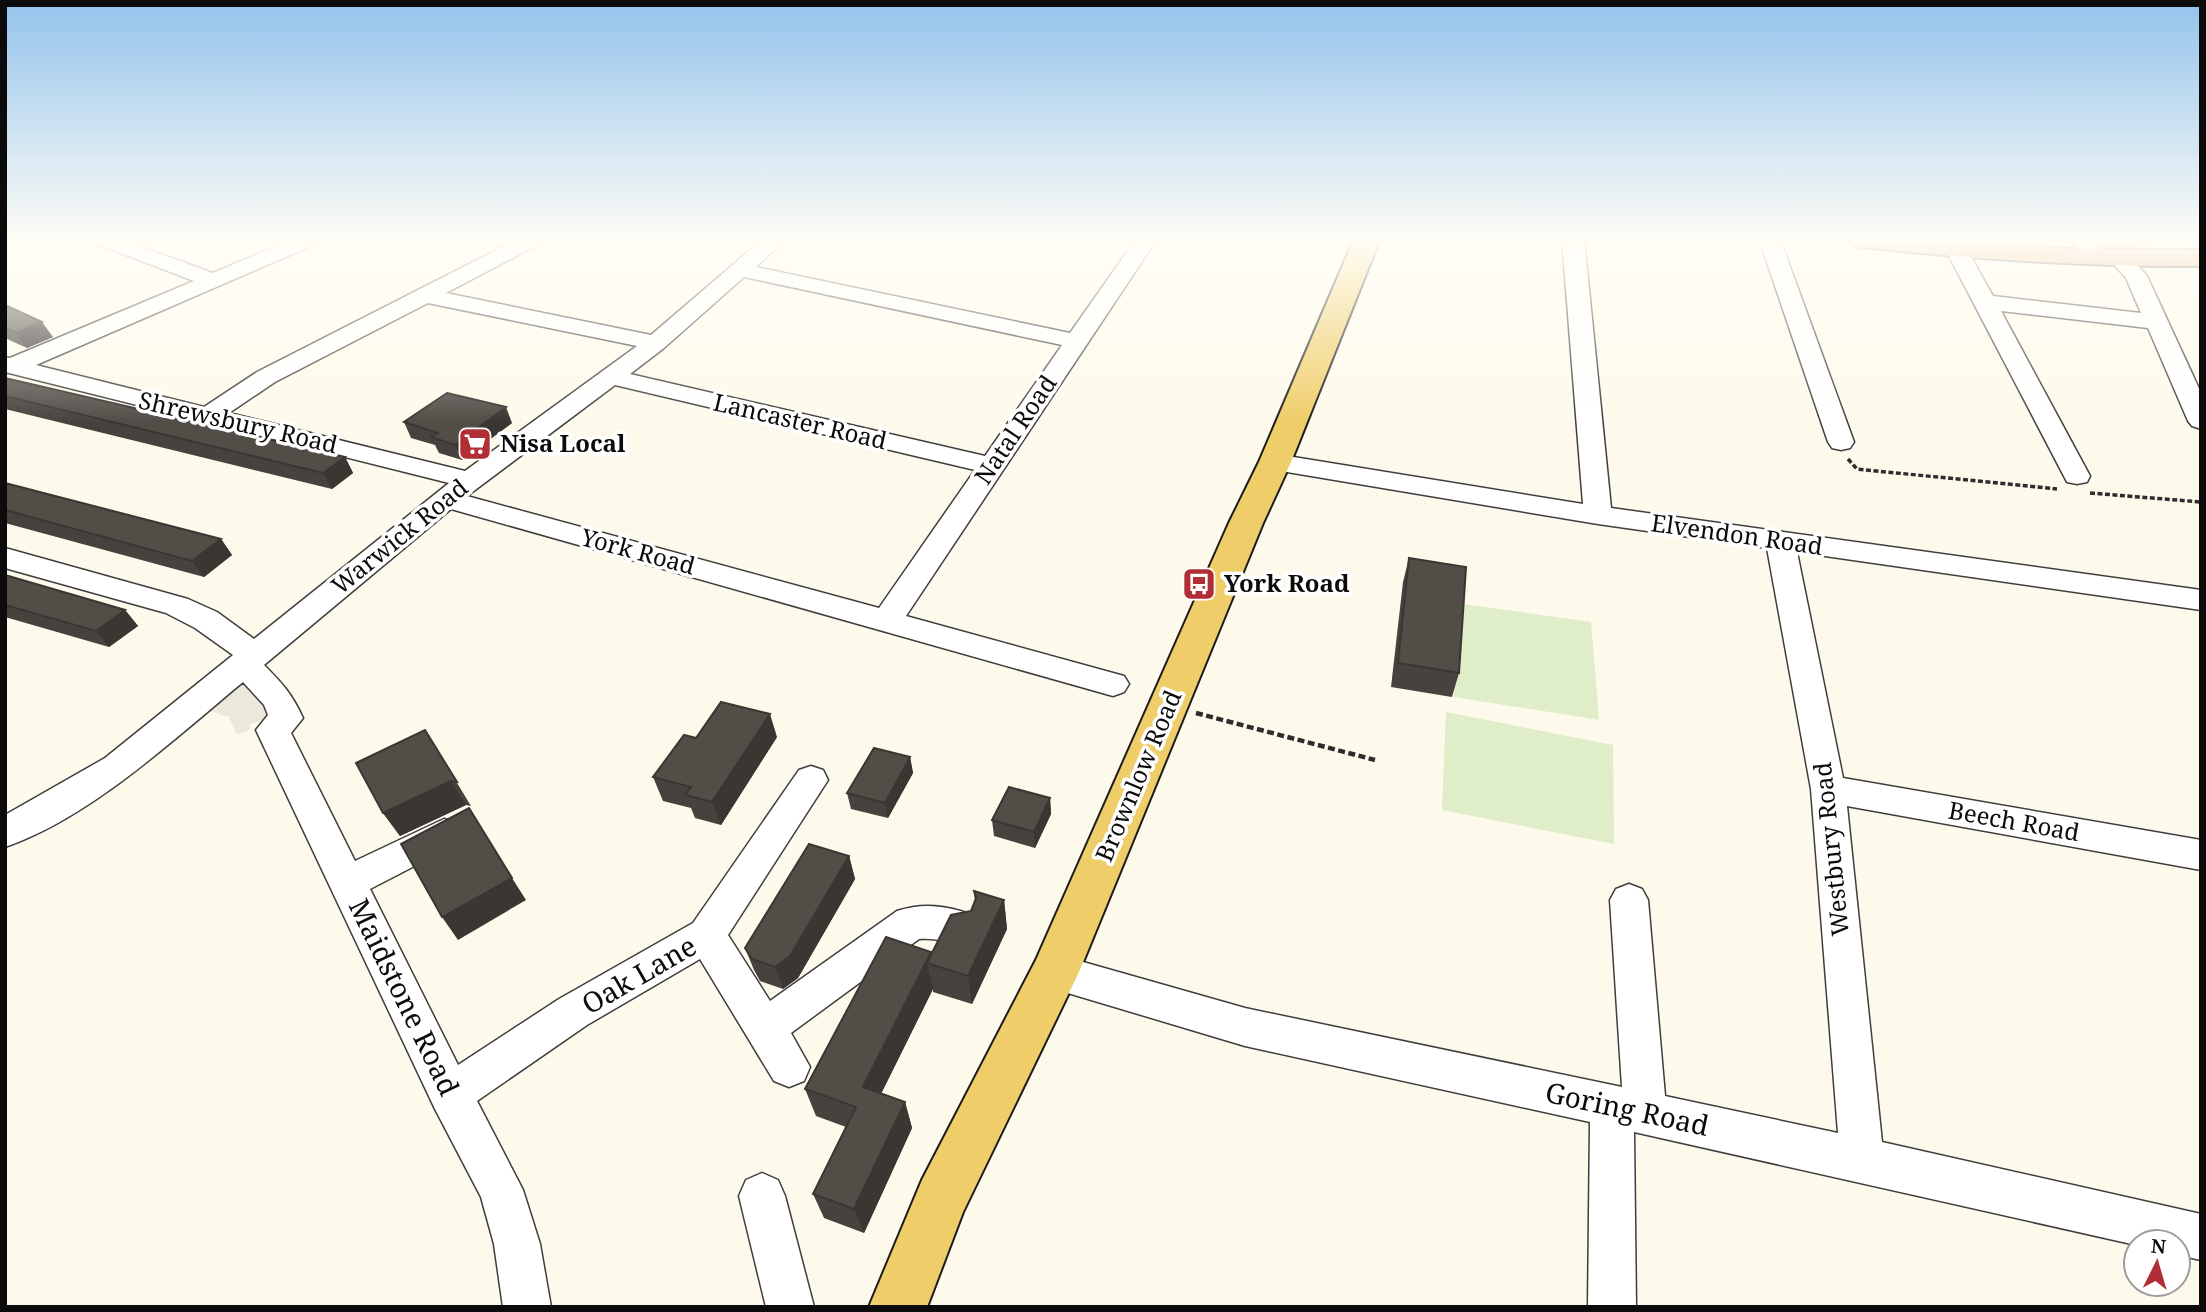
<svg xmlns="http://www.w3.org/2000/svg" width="2206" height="1312" font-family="'Noto Serif',serif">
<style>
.pitch{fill:#e0edc9}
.plaza{fill:#ece8db}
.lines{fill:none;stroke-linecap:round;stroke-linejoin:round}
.minor-casing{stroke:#3e3e3e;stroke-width:3}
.major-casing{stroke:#1c1c1c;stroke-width:4}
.highway-casing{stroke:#1c1c1c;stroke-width:4}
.path-far1{stroke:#2d2d2d;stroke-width:3.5;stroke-dasharray:5 2.5;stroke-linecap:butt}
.path{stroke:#2d2d2d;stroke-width:4.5;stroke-dasharray:7 3.5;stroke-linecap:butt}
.minor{fill:#fff;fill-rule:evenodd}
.major{fill:#efce6a;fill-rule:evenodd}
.highway{fill:#ea9d5d;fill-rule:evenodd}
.wall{fill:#47423e}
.shaded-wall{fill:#3a3632}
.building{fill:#534d48;stroke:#3a3632;stroke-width:2}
.labels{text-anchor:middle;stroke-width:7;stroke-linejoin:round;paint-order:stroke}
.street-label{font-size:24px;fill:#0b0b0b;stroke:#fff}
.poi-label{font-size:24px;font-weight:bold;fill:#0b0b0b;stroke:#fff;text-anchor:start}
.near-street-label{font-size:28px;fill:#0b0b0b;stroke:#fff}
</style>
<rect width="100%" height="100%" fill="#fefaeb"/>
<!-- pitch -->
<g class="pitch">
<path d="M1457 603 1591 622 1599 720 1454 697Z"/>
<path d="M1446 712 1613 745 1614 844 1442 810Z"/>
</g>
<!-- plaza -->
<path class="plaza" d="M243 676 270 712 267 717 250 725 251 729 237 735 229 717 203 709Z"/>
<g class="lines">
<defs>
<g id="minor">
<path d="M91 239H120L213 273 293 239H322L318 243 36 365 204 407 257 372 518 239H545L541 243 446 293 651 335 763 239H786L756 267 1070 333 1136 239H1157L906 616 1124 676 1129 684 1124 692 1113 696 451 509 264 665C282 683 292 694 303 718L291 733 355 861 444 819 457 824 462 834 457 844 370 889 458 1065 559 999 693 923 799 770 811 766 823 770 828 780 728 935 770 1001 897 911C924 902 947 906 973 915L978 927 973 939C954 946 938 937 919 939L791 1033 810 1067 804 1081 789 1087 774 1081 700 959 587 1025 477 1101 523 1190 540 1244 551 1307H503L494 1244 481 1197 435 1109 256 730 268 715 264 705 243 682C174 739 90 818 5 847V815L105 758 233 655 195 628 166 613 5 568V548L188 599 217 612 254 639 449 483 5 372V357L10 358 194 281 94 243ZM744 277 1062 345 985 456 630 374 664 348ZM428 303 637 346 465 471 229 413 275 382ZM615 385 975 470 879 608 467 496Z"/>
<path d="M1562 239H1584L1611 508 2201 590V610L1797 552 1843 778 2201 840V870L1847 806 1882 1142 2201 1214V1260L2178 1255V1242H2136V1245L1634 1132 1636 1307H1588L1590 1122 1245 1046 1041 985 1035 972 1041 959 1055 954 1245 1008 1622 1087 1610 900 1616 889 1629 884 1642 889 1648 900 1665 1096 1838 1133 1811 789 1767 548 1598 524 1275 470 1266 468 1262 462 1266 456 1275 454 1583 504Z"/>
<path d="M1759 239H1780L1854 442 1850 448 1841 450 1832 448 1828 442Z"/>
<path d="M1940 239H1961L1993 296 2141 313 2126 278 2108 258 2106 263C2089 267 2081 252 2071 239H2093L2108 258 2111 253H2127L2147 276 2201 393V429L2192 426 2188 421 2148 328 2001 311 2090 476 2087 482 2077 484 2067 482Z"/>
<path d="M762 1173 778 1180 785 1196 814 1307H766L739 1196 746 1180Z"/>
</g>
<path id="major" d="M1354 239H1380L1291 462 1263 523 1079 972 963 1212 927 1307H869L922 1180 1036 960 1229 523 1259 462Z"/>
<path id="highway" d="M1848 239H1933L2073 249 2201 250V266C2087 267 1974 259 1861 247L1852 244Z"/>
</defs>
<!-- minor casing -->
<use href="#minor" class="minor-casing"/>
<!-- major casing -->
<use href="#major" class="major-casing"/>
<!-- highway casing -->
<use href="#highway" class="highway-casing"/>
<!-- path-far1 -->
<g class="path-far1">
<path d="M1848 459 1857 469 2057 489"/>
<path d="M2090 493 2201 502"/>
</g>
<!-- path -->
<path class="path" d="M1196 713 1375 760"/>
<!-- minor -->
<use href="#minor" class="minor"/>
<!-- major -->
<use href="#major" class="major"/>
<!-- highway -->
<use href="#highway" class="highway"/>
</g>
<!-- wall -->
<g class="wall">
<path d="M5 305 53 337 27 348 5 338Z"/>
<path d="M5 378 345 457 353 473 332 489 5 409Z"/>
<path d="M404 422 512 423 462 460 439 453 435 445 411 438Z"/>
<path d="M5 483 221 539 232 555 204 577 5 523Z"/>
<path d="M1409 558 1459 673 1452 697 1391 687 1403 582Z"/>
<path d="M5 575 125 610 138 626 109 647 5 617Z"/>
<path d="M425 730 471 806 466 805 400 836 383 813Z"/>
<path d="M777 737 721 825 695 818 691 808 663 801 653 777 696 738Z"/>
<path d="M910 757 913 773 888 818 851 809 847 793Z"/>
<path d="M1050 798 1051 814 1035 848 994 836 992 820Z"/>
<path d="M849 856 855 879 798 978 783 989 760 981 754 970 745 948Z"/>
<path d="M974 891 1004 900 1007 929 972 1004 933 992V989L881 1094 905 1102 912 1128 864 1233 824 1218 813 1194 846 1127 816 1116 805 1089 971 911 975 901Z"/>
</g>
<!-- shaded-wall -->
<g class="shaded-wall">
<path d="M42 322 53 337 27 348 16 333Z"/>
<path d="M506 407 512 423 462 460 455 445Z"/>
<path d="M345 457 353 473 332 489 323 473Z"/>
<path d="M221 539 232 555 204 577 192 561Z"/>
<path d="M125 610 138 626 109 647 96 631Z"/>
<path d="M770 714 777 737 721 825 712 802Z"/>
<path d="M910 757 913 773 888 818 885 803Z"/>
<path d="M451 781 466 805 400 836 383 813Z"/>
<path d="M1050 798 1051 814 1035 848 1034 832Z"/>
<path d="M849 856 855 879 798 978 783 989 775 967Z"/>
<path d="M512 878 526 900 458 940 442 917Z"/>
<path d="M1004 900 1007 929 972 1004 968 976Z"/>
<path d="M931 952 934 965 927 963 933 989 871 1114 863 1087Z"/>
<path d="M905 1102 912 1128 864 1233 854 1209Z"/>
</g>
<!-- building -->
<g class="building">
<path d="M5 305 42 322 16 333 5 328Z"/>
<path d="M5 378 345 457 323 473 5 396Z"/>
<path d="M447 393 506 407 455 445 431 437 438 433 404 422Z"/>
<path d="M5 483 221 539 192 561 5 510Z"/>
<path d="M1409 558 1466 567 1459 673 1398 663Z"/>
<path d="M5 575 125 610 96 631 5 605Z"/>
<path d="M721 702 770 714 712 802 685 795 691 787 653 777 684 735 696 738Z"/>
<path d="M425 730 457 782 451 781 383 813 356 763Z"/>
<path d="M874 748 910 757 885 803 847 793Z"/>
<path d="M1009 787 1050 798 1034 832 992 820Z"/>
<path d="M469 808 512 878 442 917 401 844Z"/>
<path d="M809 844 849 856 790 956 775 967 752 959 745 948Z"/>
<path d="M974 891 1004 900 968 976 927 963 951 915 971 911 976 898Z"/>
<path d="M886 937 931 952 863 1087 905 1102 854 1209 813 1194 856 1107 805 1089Z"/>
</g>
<!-- sky -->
<linearGradient id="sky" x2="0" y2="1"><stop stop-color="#93c3ec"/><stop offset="0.57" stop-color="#fffdf6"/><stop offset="1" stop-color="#fffdf6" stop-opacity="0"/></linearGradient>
<rect width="2206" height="422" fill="url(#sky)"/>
<!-- icons -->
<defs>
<symbol id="supermarket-square" viewBox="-11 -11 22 22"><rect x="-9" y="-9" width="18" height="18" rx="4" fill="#b12e34" stroke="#fff"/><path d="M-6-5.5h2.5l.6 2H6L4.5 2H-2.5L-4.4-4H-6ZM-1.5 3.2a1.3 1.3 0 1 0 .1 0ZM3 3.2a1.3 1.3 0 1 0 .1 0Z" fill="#fff"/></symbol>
<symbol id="bus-square" viewBox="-11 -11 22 22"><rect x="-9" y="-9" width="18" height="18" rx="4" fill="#b12e34" stroke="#fff"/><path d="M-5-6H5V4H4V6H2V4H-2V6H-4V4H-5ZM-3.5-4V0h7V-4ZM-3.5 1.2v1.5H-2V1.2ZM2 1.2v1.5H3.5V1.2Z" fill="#fff"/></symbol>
</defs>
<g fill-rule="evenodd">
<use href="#supermarket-square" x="456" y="425" width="38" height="38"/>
<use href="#bus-square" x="1180" y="565" width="38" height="38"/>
</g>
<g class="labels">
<!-- street labels -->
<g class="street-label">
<text transform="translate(800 422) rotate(13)" y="8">Lancaster Road</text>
<text transform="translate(238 423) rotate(13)" y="8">Shrewsbury Road</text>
<text transform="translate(1016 430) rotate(-56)" y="8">Natal Road</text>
<text transform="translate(1737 535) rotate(8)" y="8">Elvendon Road</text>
<text transform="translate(400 537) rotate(-39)" y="8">Warwick Road</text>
<text transform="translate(638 552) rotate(15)" y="8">York Road</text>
<text transform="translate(1139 776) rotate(-67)" y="8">Brownlow Road</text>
<text transform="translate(2014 822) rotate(10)" y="8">Beech Road</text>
<text transform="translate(1832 849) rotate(-96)" y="8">Westbury Road</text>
</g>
<!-- poi labels -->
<g class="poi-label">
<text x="500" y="452">Nisa Local</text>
<text x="1224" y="592">York Road</text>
</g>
<!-- near-street labels -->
<g class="near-street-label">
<text transform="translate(639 975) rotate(-30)" y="10">Oak Lane</text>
<text transform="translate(404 997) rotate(64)" y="10">Maidstone Road</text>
<text transform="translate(1627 1109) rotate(12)" y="10">Goring Road</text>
</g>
</g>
<!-- border -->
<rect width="2206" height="1312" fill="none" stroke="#0b0b0b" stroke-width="14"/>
<!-- north arrow -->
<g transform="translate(2157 1263) rotate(5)"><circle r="33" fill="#ffffff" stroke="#9d9d9d" stroke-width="2"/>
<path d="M0-5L12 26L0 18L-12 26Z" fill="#b12e34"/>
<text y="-10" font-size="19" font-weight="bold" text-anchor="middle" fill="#0b0b0b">N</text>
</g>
</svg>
